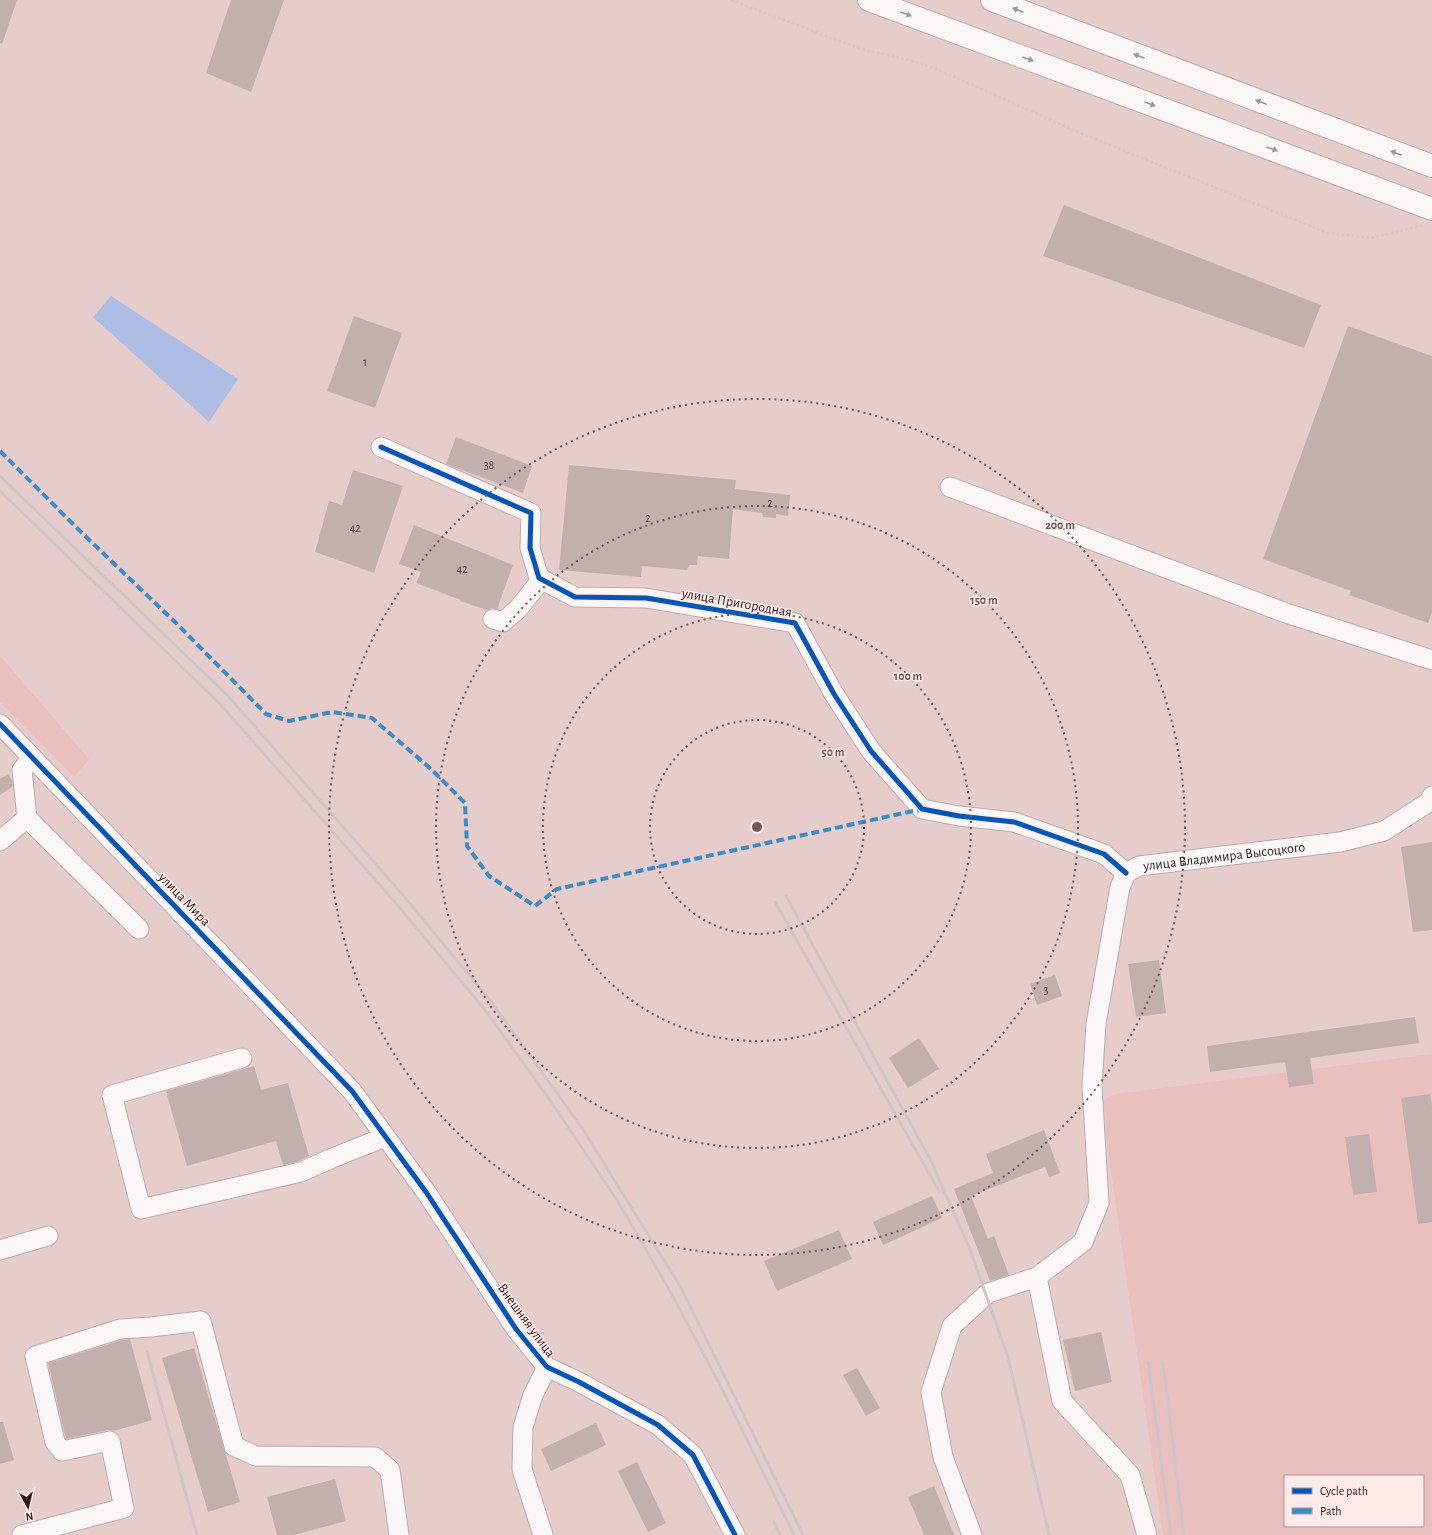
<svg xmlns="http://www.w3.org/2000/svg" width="1432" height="1535" font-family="'Alegreya Sans',sans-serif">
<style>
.built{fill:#eac0bf;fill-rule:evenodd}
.water{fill:#adbde4}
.building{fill:#c4afaf}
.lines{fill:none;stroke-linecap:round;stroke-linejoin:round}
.minor-casing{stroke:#bfaaaa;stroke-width:21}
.major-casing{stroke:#bfaaaa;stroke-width:24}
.path{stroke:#d3cccc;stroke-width:2.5;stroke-dasharray:3 2;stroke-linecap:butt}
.minor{stroke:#fbf7f7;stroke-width:19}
.major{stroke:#fbf7f7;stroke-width:22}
.rail{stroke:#cec6c6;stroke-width:3}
.quiet{stroke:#3b8dc9;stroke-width:4;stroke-dasharray:8 4;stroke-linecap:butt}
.cycleway-casing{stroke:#feeae9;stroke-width:8}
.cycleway{stroke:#0057b8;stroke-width:5}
.oneway{fill:#9e9494}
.ring{fill:none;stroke:#6e5959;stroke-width:2;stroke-dasharray:2 4}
.labels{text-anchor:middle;stroke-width:3;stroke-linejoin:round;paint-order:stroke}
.number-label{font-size:12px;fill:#534040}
.street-label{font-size:14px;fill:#2d1b1b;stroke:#feeae9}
.centre{fill:#6e5959;stroke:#feeae9;stroke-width:2}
.ring-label{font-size:12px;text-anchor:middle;font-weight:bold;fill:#6e5959;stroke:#feeae9;stroke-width:3;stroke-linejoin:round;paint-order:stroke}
</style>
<rect width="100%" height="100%" fill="#e6cccb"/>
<!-- built -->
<g class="built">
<path d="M0 656 89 759 74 777 0 702Z"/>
<path d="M1432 1054V1535H1163L1101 1101 1115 1094ZM1285 1476H1423V1526H1285Z"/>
</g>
<!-- water -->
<path class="water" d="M111 296 238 379 209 422 93 317Z"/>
<!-- building -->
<g class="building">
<path d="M0 0H17L2 44 0 43Z"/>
<path d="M231 0H284L251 92 206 73Z"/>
<path d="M1064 205 1321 305 1304 348 1043 256Z"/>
<path d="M354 316 402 333 375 408 327 391Z"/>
<path d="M1348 326 1432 356V612L1428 623 1349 595 1351 591 1263 559Z"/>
<path d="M456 437 532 466 523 493 446 464Z"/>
<path d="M569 465 736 480 735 489 790 495 788 516 776 514V518L763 517 762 513 733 509 729 559 698 556 697 565H689L687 570 642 566 641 577 559 570Z"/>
<path d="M353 470 403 486 374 573 315 552 329 501 342 505Z"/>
<path d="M414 525 513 565 497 609 491 608 487 610 460 601 461 600 416 583 421 572 399 564Z"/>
<path d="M8 774 12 780 13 786 0 795V779Z"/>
<path d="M1432 842V930L1413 932 1401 847Z"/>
<path d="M1159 960 1166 1013 1136 1017 1128 964Z"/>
<path d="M1055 975 1062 996 1037 1005 1030 984Z"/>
<path d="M1415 1017 1419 1043 1310 1058 1314 1084 1289 1087 1285 1062 1210 1072 1207 1046Z"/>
<path d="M919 1038 939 1069 908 1088 889 1058Z"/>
<path d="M254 1066 261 1090 288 1083 309 1156 297 1162 283 1165 276 1141 187 1166 166 1091Z"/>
<path d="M1430 1094 1432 1106V1222L1418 1224 1401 1098Z"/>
<path d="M1044 1130 1060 1173 1049 1177 1045 1167 971 1196 988 1239 994 1236 1009 1275 990 1281 954 1189 993 1173 986 1154Z"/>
<path d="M1369 1134 1377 1192 1353 1195 1345 1137Z"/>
<path d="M932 1196 942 1218 883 1245 873 1222Z"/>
<path d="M839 1230 852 1259 777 1291 764 1261Z"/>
<path d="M1101 1332 1112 1382 1075 1391 1063 1340Z"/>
<path d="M130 1339 152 1420 114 1431 108 1430 66 1439 48 1363 122 1340Z"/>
<path d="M194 1348 240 1502 208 1512 162 1358Z"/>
<path d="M857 1368 880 1408 866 1416 843 1375Z"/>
<path d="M0 1422H3L14 1460 0 1464Z"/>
<path d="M596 1423 606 1445 551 1471 541 1449Z"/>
<path d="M637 1462 666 1523 648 1532 618 1471Z"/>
<path d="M335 1479 346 1521 294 1535H277L267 1497Z"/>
<path d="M934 1486 954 1535H924L908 1497Z"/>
</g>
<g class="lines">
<defs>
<g id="minor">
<path d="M381 447 531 513 530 548 539 578 575 597 646 598 795 623 834 694 871 751 922 809 959 816 1014 822 1104 854 1126 873"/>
<path d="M950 487 1286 613 1432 660"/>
<path d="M493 619 503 622 518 609 542 579"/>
<path d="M0 724 352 1091 426 1192 516 1329 547 1367 579 1382 658 1425 693 1455 735 1535"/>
<path d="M32 758 22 770 27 818 139 929"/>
<path d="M0 841 27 818"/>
<path d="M242 1058 112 1095 141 1209 301 1172 330 1159 385 1137"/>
<path d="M0 1250 48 1236"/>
<path id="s1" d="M1037 1277 1083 1242 1099 1203 1092 1086 1096 1024 1120 887 1126 873 1139 866 1340 842 1384 831 1429 802 1432 796"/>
<path d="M22 1535 124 1508 110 1441 62 1451 55 1442 35 1356 120 1329 151 1327 201 1321 234 1446 256 1456 375 1457 390 1470 399 1535"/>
<path d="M543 1535 522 1469 523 1427 533 1395 547 1367"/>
<path d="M972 1535 943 1457 931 1392 952 1326 988 1293 1037 1277 1062 1401 1130 1475 1147 1535"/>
</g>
<g id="major">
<path d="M869 0 1432 209"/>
<path d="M992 0 1432 166"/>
</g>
</defs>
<!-- minor casing -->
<use href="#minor" class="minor-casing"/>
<!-- major casing -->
<use href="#major" class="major-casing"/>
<!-- path -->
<path class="path" d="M731 0 858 48 916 62 941 71 1080 133 1328 233 1371 238 1424 225"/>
<!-- minor -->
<use href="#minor" class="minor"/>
<!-- major -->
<use href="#major" class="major"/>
<!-- rail -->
<g class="rail">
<path d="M0 476 228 696 402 894 493 1004 582 1128 680 1286 803 1535"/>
<path d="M0 491 220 704 394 901 485 1010 552 1103 617 1200 670 1291 720 1385 794 1535"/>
<path d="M786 896 930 1159 969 1247 1008 1357 1049 1535"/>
<path d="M775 902 939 1191"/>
<path d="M147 1352 197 1535"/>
<path d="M1148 1362 1171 1535"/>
<path d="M1163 1362 1184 1535"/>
<path d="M774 1522 780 1535"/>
</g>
<!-- quiet -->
<path class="quiet" d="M0 451 82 533 176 623 266 714 289 721 332 712 372 718 431 769 465 803 467 846 489 876 535 906 557 889 922 809"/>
<defs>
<g id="cycleway">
<path d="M381 447 531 513 530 548 539 578 575 597 646 598 795 623 834 694 871 751 922 809 959 816 1014 822 1104 854 1126 873"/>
<path d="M0 724 352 1091 426 1192 516 1329 547 1367 579 1382 658 1425 693 1455 735 1535"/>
</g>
</defs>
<!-- cycleway casing -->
<use href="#cycleway" class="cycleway-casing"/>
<!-- cycleway -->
<use href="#cycleway" class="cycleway"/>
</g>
<!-- one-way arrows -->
<defs><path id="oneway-solid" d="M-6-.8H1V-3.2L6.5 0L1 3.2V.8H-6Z"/></defs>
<g class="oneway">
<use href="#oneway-solid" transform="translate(1018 10) rotate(-159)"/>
<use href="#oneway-solid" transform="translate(906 14) rotate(20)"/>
<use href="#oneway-solid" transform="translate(1139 56) rotate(-159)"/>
<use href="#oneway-solid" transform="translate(1028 59) rotate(20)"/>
<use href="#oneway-solid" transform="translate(1261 102) rotate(-159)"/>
<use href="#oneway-solid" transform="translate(1150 104) rotate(20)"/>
<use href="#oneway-solid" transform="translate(1272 149) rotate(20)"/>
<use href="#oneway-solid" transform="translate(1396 153) rotate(-159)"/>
</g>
<!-- distance rings -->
<g class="ring">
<circle cx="757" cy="827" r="107"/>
<circle cx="757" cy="827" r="214"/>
<circle cx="757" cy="827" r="321"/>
<circle cx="757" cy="827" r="428"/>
</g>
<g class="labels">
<!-- number labels -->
<g class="number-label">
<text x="365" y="366">1</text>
<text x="489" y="469">38</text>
<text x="770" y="507">2</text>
<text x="648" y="522">2</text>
<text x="355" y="532">42</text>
<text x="462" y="573">42</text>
<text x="1046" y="994">3</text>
</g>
<!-- street labels -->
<g class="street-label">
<text transform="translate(737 602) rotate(10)" y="5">улица Пригородная</text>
<text dy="5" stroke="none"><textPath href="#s1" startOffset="534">улица Владимира Высоцкого</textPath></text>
<text transform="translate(185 899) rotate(46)" y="5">улица Мира</text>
<text transform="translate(527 1320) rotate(54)" y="5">Внешняя улица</text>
</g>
</g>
<circle cx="757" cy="827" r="6" class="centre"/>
<g class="ring-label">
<text x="1060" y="529">200 m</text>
<text x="984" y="604">150 m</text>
<text x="908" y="680">100 m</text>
<text x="833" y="756">50 m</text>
</g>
<!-- legend -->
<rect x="1284" y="1475" width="140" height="52" fill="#feeae9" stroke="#aa9797"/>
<rect x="1292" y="1488" width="20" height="6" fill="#0057b8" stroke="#aa9797"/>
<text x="1320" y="1495" font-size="12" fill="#2d1b1b">Cycle path</text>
<rect x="1292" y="1508" width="20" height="6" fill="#3b8dc9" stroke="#aa9797"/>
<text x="1320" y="1515" font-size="12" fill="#2d1b1b">Path</text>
<!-- north arrow -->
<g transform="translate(28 1507) rotate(172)" stroke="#feeae9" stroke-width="3" paint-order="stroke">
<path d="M0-3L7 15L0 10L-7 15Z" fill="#2d1b1b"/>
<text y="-6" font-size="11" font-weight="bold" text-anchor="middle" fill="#2d1b1b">N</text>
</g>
</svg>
